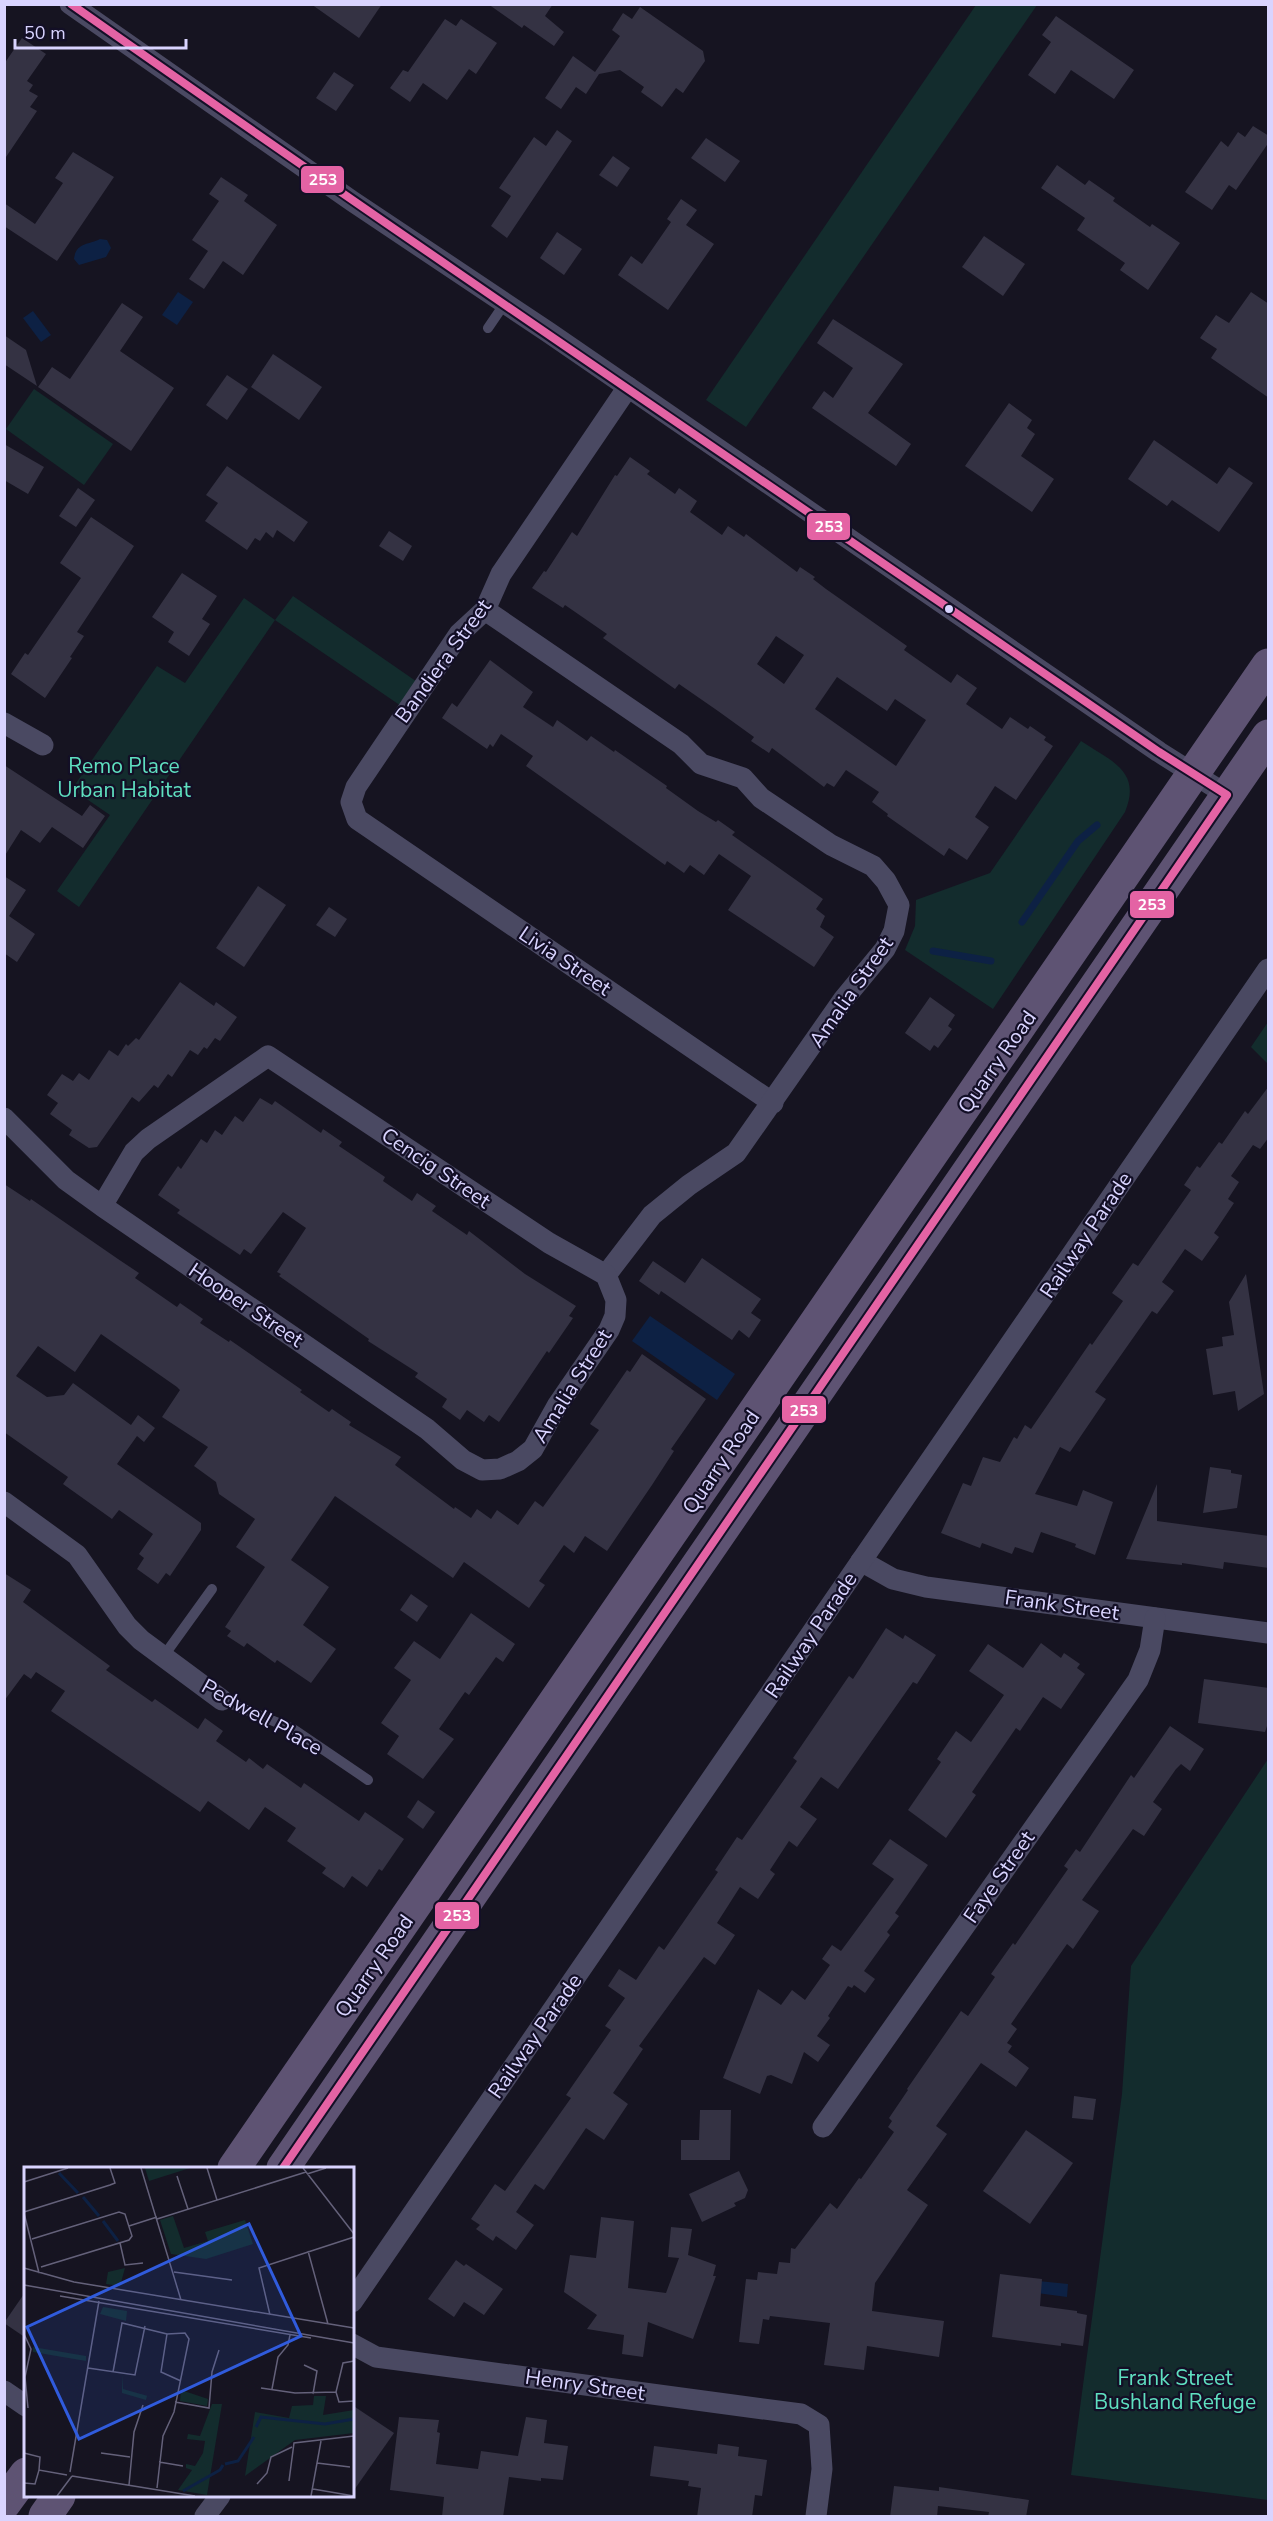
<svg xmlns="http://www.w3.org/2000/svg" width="1273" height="2521" font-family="'Nunito Sans',sans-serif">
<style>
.green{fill:#132c2d}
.water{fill:#0d2144}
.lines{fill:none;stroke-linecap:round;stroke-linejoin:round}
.stream{stroke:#0d2144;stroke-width:7}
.building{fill:#343243;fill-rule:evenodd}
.lane{stroke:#4a4962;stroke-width:10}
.street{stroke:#4a4962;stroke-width:21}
.primary{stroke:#5e5373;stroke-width:33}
.bus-1-casing{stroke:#130f26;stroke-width:12}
.bus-1{stroke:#e463a4;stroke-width:8}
.bus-dot{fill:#d9d4ff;stroke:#130f26;stroke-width:2}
.labels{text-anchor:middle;stroke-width:4.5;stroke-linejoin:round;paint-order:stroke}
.street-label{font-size:21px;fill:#d9d4ff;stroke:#130f26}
.park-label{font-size:21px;fill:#5fe0c0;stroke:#130f26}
.inset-river{fill:none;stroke:#0d2144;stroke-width:3}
.inset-road{fill:none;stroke:#64617a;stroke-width:1.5}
.view{fill:#305bdc;fill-opacity:0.15;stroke:#305bdc;stroke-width:3}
.inset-edge{fill:none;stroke:#d9d4ff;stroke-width:3}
.line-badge{stroke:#130f26;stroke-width:2}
.badge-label{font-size:16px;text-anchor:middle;font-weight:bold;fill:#fff}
</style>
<rect width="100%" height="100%" fill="#161421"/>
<!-- green -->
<g class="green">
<path d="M976 5H1037L746 427 706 400Z"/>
<path d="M34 389 113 444 84 485 6 429Z"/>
<path d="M293 596 423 686 407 710 275 620 79 907 57 891 110 815 72 789 157 666 185 683 244 598 275 620Z"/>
<path d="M1081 741C1111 761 1142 771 1125 812L993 1009 905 950 915 926 916 900 990 873Z"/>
<path d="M1268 1022V1064L1251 1047Z"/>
<path d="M1268 1759V2500L1071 2475 1122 2094 1131 1966Z"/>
</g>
<!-- water -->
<g class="water">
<path d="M100 239 107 240 111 248 106 257 79 265 74 259C76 242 89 245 100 239Z"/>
<path d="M178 292 193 302 177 325 162 315Z"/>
<path d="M33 311 51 335 41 342 23 318Z"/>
<path d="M650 1316 735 1374 717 1400 632 1341Z"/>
<path d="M1038 2281 1068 2284 1067 2297 1037 2293Z"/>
</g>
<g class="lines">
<!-- stream -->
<g class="stream">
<path d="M1022 922 1078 841 1097 825"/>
<path d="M933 951 991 961"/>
</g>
</g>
<!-- building -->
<g class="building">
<path d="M311 4H382L359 38Z"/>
<path d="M488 4H553L545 16 564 32 554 46 524 25 522 28Z"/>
<path d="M640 7 703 51 705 61 683 93 676 88 662 107 641 92 644 87 620 70 599 74 586 94 576 87 561 109 545 98 573 56 595 72 620 36 612 30 623 13 632 19Z"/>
<path d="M1056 16 1134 70 1114 99 1071 70 1055 94 1028 75 1051 42 1042 35Z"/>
<path d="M445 19 456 26 461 19 497 43 476 74 469 69 447 100 423 83 410 102 390 88 403 70 408 72Z"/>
<path d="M22 38 46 54 27 81 33 85 29 91 38 96 30 107 37 111 4 160V64Z"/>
<path d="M334 72 354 85 336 111 316 98Z"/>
<path d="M1253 126 1269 136V142L1236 190 1229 185 1212 210 1185 192 1221 141 1228 147 1238 132 1245 137Z"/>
<path d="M557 130 572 141 507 238 491 226 511 196 499 188 534 137 546 146Z"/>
<path d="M706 138 740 161 725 182 691 158Z"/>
<path d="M73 152 114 177 57 261 4 226V203L35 224 63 183 55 178Z"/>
<path d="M613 156 630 168 617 187 599 175Z"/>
<path d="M1057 165 1085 185 1089 180 1115 198 1113 201 1150 227 1152 224 1180 243 1148 290 1120 270 1125 263 1077 230 1085 218 1041 188Z"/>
<path d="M221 177 248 195 244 201 277 225 243 275 223 261 204 289 189 279 208 251 192 240 219 201 209 194Z"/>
<path d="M681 199 697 210 686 225 714 244 668 310 618 275 631 256 642 264 671 222 667 219Z"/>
<path d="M557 232 582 249 564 275 540 258Z"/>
<path d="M984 236 1025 264 1003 296 962 267Z"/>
<path d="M1251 292 1269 304V398L1211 358 1217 349 1200 338 1216 315 1229 323Z"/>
<path d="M122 303 143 317 120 351 174 388 131 451 38 387 52 367 70 379Z"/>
<path d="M833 319 903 364 868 413 911 444 896 466 812 408 824 391 833 398 853 368 817 343Z"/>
<path d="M4 335 26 350 37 386 4 364Z"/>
<path d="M273 354 322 387 299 420 251 387Z"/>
<path d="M227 375 248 389 227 420 206 405Z"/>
<path d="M1009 403 1032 420 1027 428 1035 434 1021 456 1054 479 1032 512 965 466Z"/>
<path d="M1154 440 1217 484 1229 467 1253 483 1219 532 1172 500 1167 506 1128 479Z"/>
<path d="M4 444 44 467 28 494 4 480Z"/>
<path d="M630 457 650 471 647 474 675 494 679 488 697 501 690 512 722 535 728 526 744 537 746 534 797 572 800 567 815 577 813 579 826 589 907 646 904 650 951 683 957 674 977 688 966 704 1002 729 1010 717 1028 729 1030 726 1046 737 1044 740 1053 746 1016 800 995 786 975 817 989 827 967 860 949 848 944 856 887 816 888 814 872 802 879 792 846 770 834 787 827 783 824 787 772 748 769 753 751 741 754 737 718 711 679 684 675 689 603 638 607 634 565 605 563 608 532 588 544 571 546 572 572 532 577 536 615 475 617 476ZM776 636 804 655 784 684 757 664ZM837 677 887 711 895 699 926 720 896 766 815 709Z"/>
<path d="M227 466 308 522 294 542 277 530 273 538 266 532 260 541 255 538 247 550 205 521 218 503 206 495Z"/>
<path d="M78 488 95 500 76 527 59 516Z"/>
<path d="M91 517 134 546 77 632 84 636 70 657 72 658 45 698 11 674 25 653 28 655 81 578 60 563Z"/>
<path d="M389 531 412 546 403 561 379 546Z"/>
<path d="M182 573 217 596 202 619 210 624 189 656 168 642 174 632 152 617Z"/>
<path d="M490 660 533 692 523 707 553 727 557 720 587 741 591 736 614 752 615 750 667 786 666 788 698 811 716 822 718 820 735 832 732 835 823 899 816 909 825 916 820 927 834 937 814 967 728 910 751 876 719 854 704 875 690 865 684 873 667 861 665 865 526 766 533 756 501 734 493 747 490 744 487 749 442 718 452 703 457 707Z"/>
<path d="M4 765 82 816 90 805 105 816 83 848 52 827 40 843 21 830 4 857Z"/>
<path d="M4 876 26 890 9 916 35 934 17 962 4 953Z"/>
<path d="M258 886 286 905 244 967 216 948Z"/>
<path d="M329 907 347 919 335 937 316 925Z"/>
<path d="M180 982 214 1006 216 1002 237 1017 220 1041 215 1038 207 1049 204 1047 198 1055 190 1050 172 1077 168 1074 158 1088 154 1085 139 1102 132 1097 97 1147 89 1148 69 1135 72 1130 50 1114 58 1103 47 1095 62 1074 73 1081 79 1073 89 1080 109 1050 118 1056 126 1044 128 1046 136 1038 139 1040Z"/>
<path d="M930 997 955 1015 948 1026 952 1029 938 1048 934 1045 930 1051 905 1033Z"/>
<path d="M1269 1086V1137L1260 1149 1253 1145 1231 1176 1239 1182 1228 1199 1234 1203 1214 1233 1219 1237 1202 1261 1185 1249 1162 1282 1174 1291 1157 1314 1152 1311 1095 1392 1106 1399 1070 1452 1060 1447 1035 1494 1077 1506 1083 1490 1113 1502 1095 1555 1075 1547 1076 1544 1041 1532 1033 1553 1015 1547 1012 1554 982 1543 980 1548 941 1533 963 1483 971 1486 983 1457 1000 1462 1014 1437 1017 1439 1025 1425 1031 1429 1090 1343 1092 1345 1123 1301 1112 1293 1133 1263 1138 1266 1191 1190 1184 1185 1197 1166 1200 1168 1219 1142 1222 1144 1245 1111 1248 1114Z"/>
<path d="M260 1098 272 1105 275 1101 321 1133 323 1129 342 1142 339 1146 385 1177 383 1181 412 1201 417 1193 436 1206 432 1211 467 1235 469 1231 525 1274 576 1306 569 1316 573 1318 549 1353 547 1351 499 1422 489 1415 484 1422 467 1410 460 1420 442 1407 447 1399 415 1377 418 1373 368 1341 369 1339 279 1276 281 1274 277 1272 306 1228 283 1212 251 1254 244 1249 240 1255 177 1213 180 1210 158 1195 178 1166 181 1169 201 1139 207 1143 215 1130 222 1135 235 1116 243 1122Z"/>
<path d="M4 1184 30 1201 31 1199 118 1259 139 1273 135 1278 177 1307 180 1303 203 1319 200 1323 229 1342 230 1340 302 1390 300 1392 329 1412 332 1409 351 1422 349 1425 401 1457 395 1465 454 1509 455 1507 471 1518 477 1509 491 1519 497 1510 518 1525 535 1501 543 1507 599 1430 590 1424 627 1370 630 1372 642 1354 706 1399 671 1449 674 1451 652 1485 607 1551 585 1536 574 1553 564 1545 539 1581 545 1585 529 1608 464 1562 453 1578 335 1496 291 1560 329 1587 303 1625 336 1649 311 1683 277 1660 275 1663 247 1643 244 1647 227 1636 231 1631 225 1627 265 1567 236 1547 255 1519 219 1494 216 1482 194 1466 208 1447 162 1417 180 1390 177 1387 101 1334 75 1372 38 1346 16 1376 47 1397 64 1395 73 1383 131 1425 138 1415 155 1428 144 1442 137 1436 117 1464 201 1523V1530L187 1551 170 1576 166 1573 158 1584 137 1569 144 1558 139 1554 153 1534 119 1510 112 1519 63 1484 68 1477 4 1432Z"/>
<path d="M702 1258 761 1299 751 1313 761 1320 749 1338 739 1330 732 1340 661 1291 659 1295 639 1281 653 1261 685 1283Z"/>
<path d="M1246 1274 1264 1394 1238 1411 1235 1391 1213 1395 1206 1349 1223 1346 1222 1337 1234 1335 1229 1302Z"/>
<path d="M1210 1467 1231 1470V1473L1242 1475 1237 1508 1203 1513Z"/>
<path d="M1157 1484V1521L1269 1536V1568L1224 1562 1223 1569 1182 1563V1565L1126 1559Z"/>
<path d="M4 1573 31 1590 23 1602 110 1666 106 1670 152 1702 155 1699 198 1729 205 1718 223 1731 216 1741 246 1762 249 1758 263 1769 267 1764 301 1788 304 1783 359 1821 365 1812 404 1839 382 1871 379 1869 367 1887 352 1876 344 1888 322 1873 326 1868 287 1841 296 1828 265 1807 249 1830 208 1801 200 1812 51 1711 65 1691 36 1672 31 1679 24 1674 4 1701Z"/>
<path d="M411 1594 428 1606 417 1622 400 1610Z"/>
<path d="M471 1613 515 1644 503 1662 496 1657 469 1695 465 1692 439 1729 454 1739 423 1779 387 1754 399 1736 381 1723 411 1680 394 1668 414 1641 440 1659Z"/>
<path d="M886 1628 903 1639 905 1635 936 1655 917 1684 913 1682 838 1789 821 1777 800 1807 817 1819 797 1847 789 1841 770 1870 775 1874 758 1899 740 1887 717 1923 735 1935 715 1965 704 1957 639 2046 643 2049 613 2093 628 2104 604 2140 586 2128 544 2190 535 2184 516 2212 534 2225 516 2250 496 2236 493 2241 476 2229 480 2225 471 2219 495 2184 505 2191 571 2098 566 2095 611 2030 605 2026 625 1998 608 1986 619 1969 636 1980 659 1946 664 1950 718 1872 715 1870 737 1837 742 1840 797 1761 793 1758 836 1695 849 1676 853 1679Z"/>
<path d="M1041 1643 1061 1658 1064 1653 1080 1664 1077 1668 1085 1674 1061 1709 1043 1697 1020 1731 1016 1728 972 1792 976 1795 946 1838 908 1810 941 1762 937 1759 956 1731 971 1742 1004 1695 969 1671 988 1644 1023 1668Z"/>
<path d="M1204 1679 1269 1688V1720L1265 1732 1198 1723Z"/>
<path d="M1170 1726 1204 1749 1190 1771 1181 1764 1176 1769 1153 1802 1162 1809 1144 1836 1133 1829 1082 1900 1099 1911 1073 1949 1067 1944 1011 2024 1017 2029 1007 2043 1012 2046 1008 2052 1029 2068 1016 2087 981 2063 936 2126 947 2134 907 2190 928 2205 875 2283 872 2311 944 2321 939 2357 867 2346 864 2370 824 2365 830 2323 770 2316 769 2320 763 2319 759 2344 739 2342 746 2279 757 2280 758 2272 777 2274 779 2262 790 2263 791 2248 795 2249 830 2203 837 2209 859 2178 861 2179 894 2132 888 2127 892 2121 889 2118 908 2090 907 2089 961 2011 968 2016 995 1977 991 1974 1013 1943 1015 1945 1068 1869 1064 1866 1076 1849 1080 1852 1131 1775 1134 1778Z"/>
<path d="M418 1800 435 1812 423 1829 407 1817Z"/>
<path d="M890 1839 928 1865 895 1913 899 1916 887 1932 890 1935 864 1971 875 1979 865 1993 854 1985 852 1988 848 1986 828 2016 830 2018 817 2036 830 2045 818 2062 804 2052 792 2084 771 2075 767 2076 760 2094 723 2078 758 1989 781 2005 792 1990 805 2000 830 1965 822 1959 832 1945 841 1951 894 1879 872 1864Z"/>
<path d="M1074 2096 1096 2099 1093 2120 1072 2118Z"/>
<path d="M700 2110H731L730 2160H681V2140H699Z"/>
<path d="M1026 2130 1073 2163 1030 2224 983 2191Z"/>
<path d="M739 2171 748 2190 745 2198 734 2203 736 2206 702 2222 689 2194Z"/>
<path d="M601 2217 634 2221 628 2288 666 2293 679 2258 668 2257 671 2227 692 2229 688 2255 716 2265 713 2276H716L693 2339 648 2322 643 2357 622 2354 624 2335 587 2329 597 2315 564 2292 570 2255 596 2258Z"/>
<path d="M456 2260 464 2266 466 2264 503 2289 484 2315 464 2302 454 2317 428 2299Z"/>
<path d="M1000 2274 1042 2279 1040 2306 1077 2311V2313L1087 2315 1083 2346 1061 2343V2346L992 2337Z"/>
<path d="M26 2291V2338L4 2323Z"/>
<path d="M352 2405 394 2433 352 2493Z"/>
<path d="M399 2417 439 2420 437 2432 440 2433 436 2464 478 2469 481 2451 518 2456 526 2417 547 2420 544 2443 568 2446 563 2480 541 2478V2481L509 2477 503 2517H442L444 2497 390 2490Z"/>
<path d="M718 2444 739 2447 738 2456 767 2460 762 2496 755 2495 752 2517H697L701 2488 688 2486 689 2481 650 2476 654 2446 717 2454Z"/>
<path d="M894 2486 939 2491V2487L1029 2500 1026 2517H988L989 2512 938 2506 937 2517H890Z"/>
</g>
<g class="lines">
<!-- lane -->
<g class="lane">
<path d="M488 328 505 303"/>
<path d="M163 1657 212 1589"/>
<path d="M222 1700 293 1729 368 1780"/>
</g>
<!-- street -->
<g class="street">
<path d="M70 4 352 201 548 332 1159 752 1227 795"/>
<path d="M628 387 501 574 485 610 459 634 356 787 351 802 357 819 773 1103"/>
<path d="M485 610 681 744 701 764 743 778 761 798 831 845 873 866 886 881 899 905 894 931 885 949 843 1000 736 1153 689 1185 652 1215 606 1275"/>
<path d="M4 723 43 745"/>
<path d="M4 1118 66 1180 102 1206 427 1429 463 1460 482 1470 500 1469 518 1461 533 1449 557 1406 609 1330 615 1316 616 1300 606 1275 549 1243 268 1056 148 1139 134 1152 102 1206"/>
<path d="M4 1502 77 1555 127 1626 141 1640 222 1700"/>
<path d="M861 1561 893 1579 926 1587 1268 1633"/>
<path d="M823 2127 1138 1680 1150 1650 1155 1618"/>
<path d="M352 2302 1268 969"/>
<path d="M352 2344 376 2357 801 2414 819 2425 822 2469 816 2516"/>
<path d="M4 2391 26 2406"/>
<path d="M205 2516 220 2496"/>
</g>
<!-- primary -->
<g class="primary">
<path d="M234 2168 1268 665"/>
<path d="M283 2168 1268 736"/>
<path d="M4 2504 26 2474"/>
<path d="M45 2516 59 2496"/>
</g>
<defs>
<path id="bus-1" d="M71 4C431 257 796 503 1159 752L1227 795 283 2168"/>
</defs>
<!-- bus-1 casing -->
<use href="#bus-1" class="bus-1-casing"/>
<!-- bus-1 -->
<use href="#bus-1" class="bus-1"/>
</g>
<!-- markers -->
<circle class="bus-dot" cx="949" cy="609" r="5"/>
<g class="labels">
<!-- street labels -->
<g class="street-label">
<text transform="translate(443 661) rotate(-54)" y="7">Bandiera Street</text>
<text transform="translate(565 961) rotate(34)" y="7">Livia Street</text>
<text transform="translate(851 992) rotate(-55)" y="7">Amalia Street</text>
<text transform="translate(997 1062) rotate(-55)" y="7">Quarry Road</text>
<text transform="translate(436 1168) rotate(34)" y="7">Cencig Street</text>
<text transform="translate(1086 1235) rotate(-56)" y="7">Railway Parade</text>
<text transform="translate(246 1305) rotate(34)" y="7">Hooper Street</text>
<text transform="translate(572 1386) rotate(-58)" y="7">Amalia Street</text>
<text transform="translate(721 1462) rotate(-56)" y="7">Quarry Road</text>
<text transform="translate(1062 1605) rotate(8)" y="7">Frank Street</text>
<text transform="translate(811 1635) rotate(-56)" y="7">Railway Parade</text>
<text transform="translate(262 1717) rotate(29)" y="7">Pedwell Place</text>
<text transform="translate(999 1877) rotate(-55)" y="7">Faye Street</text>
<text transform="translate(374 1966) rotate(-55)" y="7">Quarry Road</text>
<text transform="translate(535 2036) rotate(-55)" y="7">Railway Parade</text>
<text transform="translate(585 2385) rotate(8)" y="7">Henry Street</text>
</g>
<!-- park labels -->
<g class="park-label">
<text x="124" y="773">Remo Place<tspan x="124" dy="24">Urban Habitat</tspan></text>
<text x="1175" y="2385">Frank Street<tspan x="1175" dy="24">Bushland Refuge</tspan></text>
</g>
</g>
<!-- overview -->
<g transform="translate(24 2167)">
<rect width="330" height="330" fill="#161421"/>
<path d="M121 1H166L125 14ZM149 49 160 81 184 74 181 65 221 53 229 77 182 92 147 87 136 53ZM101 101 96 119 82 117 84 105ZM79 140 103 144 102 154 76 147ZM9 180 62 189V194L9 185ZM98 207 99 222 131 231 123 229 122 233 98 226ZM157 223 184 232 183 239 156 234ZM290 229H302L299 248 330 243V266L271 273 221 309 231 245 265 251 268 239 289 238ZM188 237H198L183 328 154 323 168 303 162 301V297L171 299 179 286 181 274 163 272 164 267 176 269Z" fill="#132c2d"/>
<path class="inset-river" d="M35 6 54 26M59 30 75 49M79 54 94 74M232 260 237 250 301 257 330 252M201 297 214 294 230 270M159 324 196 303 199 298"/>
<path class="inset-road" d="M117 1 157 133M183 1 193 33M279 1 330 67M283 7 302 1M153 9 164 42M0 15 44 1M0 45 86 18 91 16 86 1M0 46 15 106M133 52 282 5M105 59 133 50M8 72 95 45 101 47 108 69 105 73 17 100M96 76 101 98 119 96M284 84 304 157M0 101 50 115 330 161M150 105 208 113M0 118 330 176M36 129 287 171M246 148 235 101 330 70M0 167 7 182 1 210 4 241M143 167 137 205 157 214M330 194 319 196 312 225 315 235 330 234M280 198 293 204 289 227M64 201 111 208 121 159M89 205 98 156 143 167M237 221 271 226 312 225M248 222 254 190 264 178 266 168M151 235 185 241 188 205 195 183M0 286 16 290 15 303M77 286 106 290M135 295 159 299M293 296 326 300M46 305 75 134M48 309 171 329M265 314 270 276 330 269M0 316 11 317 15 303 43 308M233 317 243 306 247 290 268 280M105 318 110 265 119 238M133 321 139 269 150 245 165 172 161 166 143 167M289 322 330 329M33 329 48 309M287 329 297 274"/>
<path class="view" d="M225 57 277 169 55 272 3 160Z"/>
<rect width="330" height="330" class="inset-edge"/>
</g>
<g class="line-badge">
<rect x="300" y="165" width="45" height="29" rx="6" fill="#e463a4"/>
<rect x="806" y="512" width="45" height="29" rx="6" fill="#e463a4"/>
<rect x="1129" y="890" width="46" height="29" rx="6" fill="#e463a4"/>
<rect x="781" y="1395" width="46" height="29" rx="6" fill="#e463a4"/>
<rect x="434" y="1901" width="46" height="29" rx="6" fill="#e463a4"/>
</g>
<g class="badge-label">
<text x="323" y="185">253</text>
<text x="829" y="532">253</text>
<text x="1152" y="910">253</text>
<text x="804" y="1416">253</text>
<text x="457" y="1921">253</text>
</g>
<!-- border -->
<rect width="1273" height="2521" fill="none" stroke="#d9d4ff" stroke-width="12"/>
<!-- scale -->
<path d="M15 39v9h171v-9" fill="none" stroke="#d9d4ff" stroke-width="3"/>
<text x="24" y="39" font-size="18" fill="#d9d4ff" stroke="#130f26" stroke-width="4.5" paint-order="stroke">50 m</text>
</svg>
